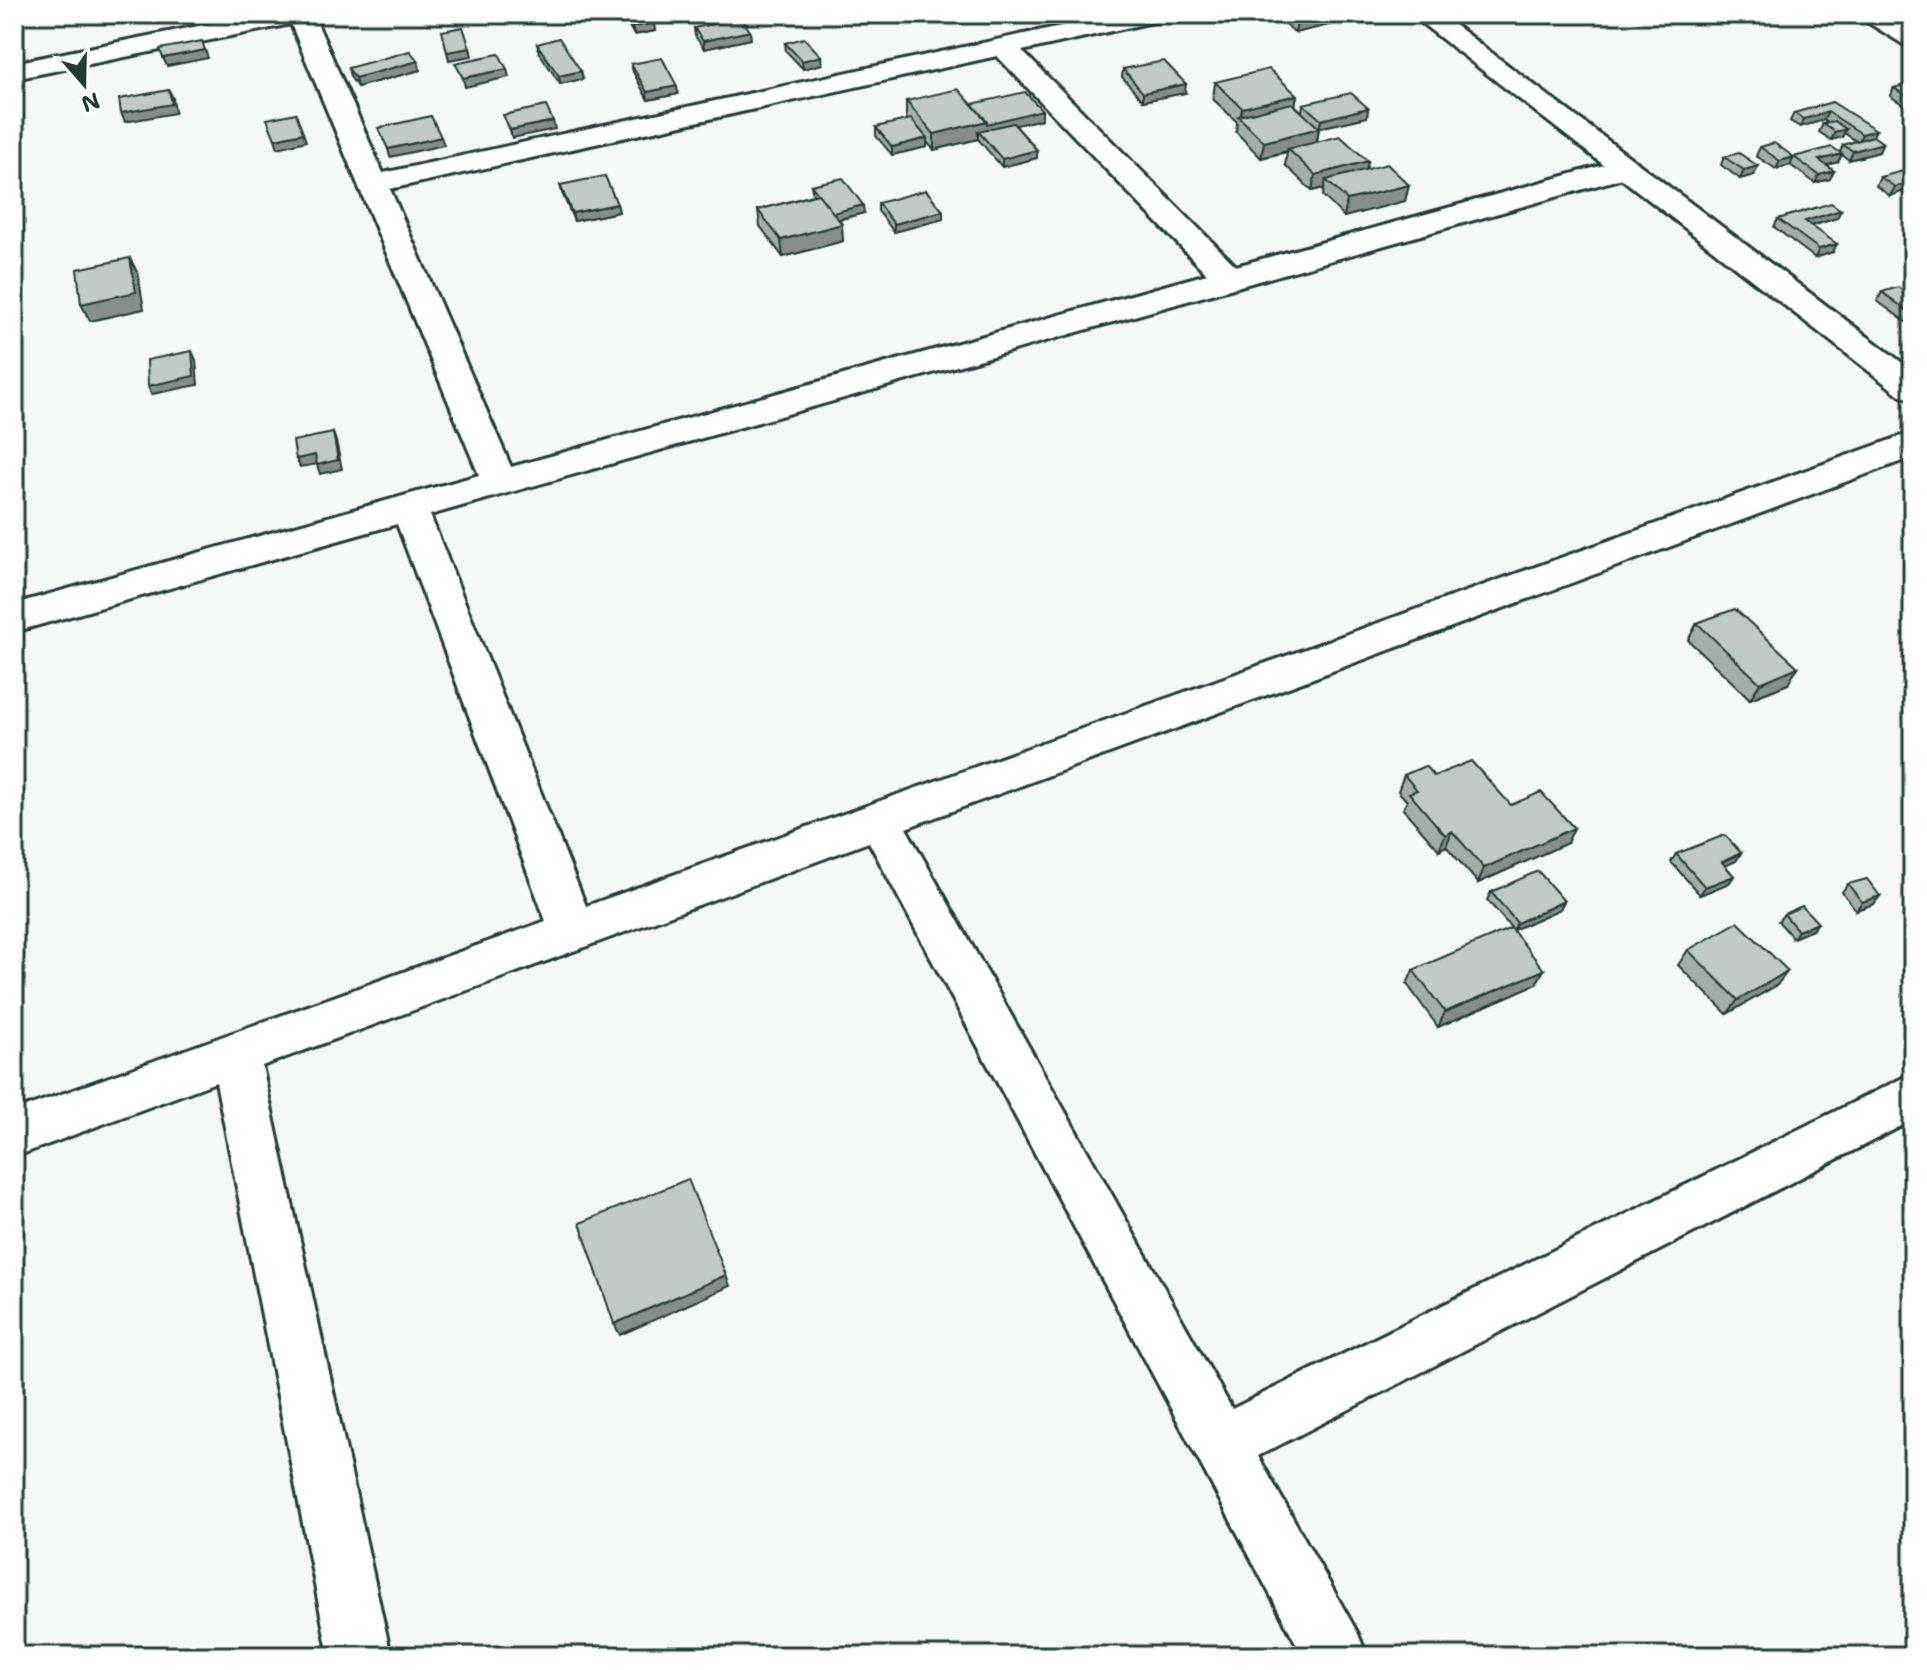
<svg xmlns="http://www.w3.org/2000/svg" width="1927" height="1670" font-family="'Shantell Sans',sans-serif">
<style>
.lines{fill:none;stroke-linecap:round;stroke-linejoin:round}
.street-casing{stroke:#1f3d34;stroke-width:6}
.secondary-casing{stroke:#1f3d34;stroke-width:6}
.street{fill:#fff;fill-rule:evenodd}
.secondary{fill:#fff;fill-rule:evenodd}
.wall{fill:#a5adaa;stroke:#1f3d34;stroke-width:2}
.shaded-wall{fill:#868d8b;stroke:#1f3d34;stroke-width:2}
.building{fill:#c0c9c6;stroke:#1f3d34;stroke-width:2}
</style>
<rect width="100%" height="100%" fill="#f6f7f7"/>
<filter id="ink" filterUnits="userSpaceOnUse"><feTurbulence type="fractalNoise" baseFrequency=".0125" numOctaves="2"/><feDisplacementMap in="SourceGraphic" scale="16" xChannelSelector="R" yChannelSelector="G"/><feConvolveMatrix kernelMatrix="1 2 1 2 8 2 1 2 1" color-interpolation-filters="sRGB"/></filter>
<g filter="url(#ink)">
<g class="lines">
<defs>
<g id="street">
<path d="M258 14H313L383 173 1116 14H1166L1162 20 1022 51 1236 266 1615 162 1626 159 1637 162 1641 168 1637 174 430 515 586 906 1913 432V457L906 828 1232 1409 1913 1073V1120L1258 1456 1358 1634 1367 1656H1303L869 842 262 1066 391 1656H329L216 1082 14 1157V1111L546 921 397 524 14 632V604L479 475 291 24 14 79V63ZM997 56 1207 274 511 467 390 189Z"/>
<path d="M1860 14H1892L1913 27V46L1903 44 1864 20Z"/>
</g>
<path id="secondary" d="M1410 14H1440L1913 371V399L1901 396Z"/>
</defs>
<!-- street casing -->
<use href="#street" class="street-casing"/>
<!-- secondary casing -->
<use href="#secondary" class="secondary-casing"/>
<!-- street -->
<use href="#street" class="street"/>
<!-- secondary -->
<use href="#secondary" class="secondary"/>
</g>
<!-- wall -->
<g class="wall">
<path d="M623 14H649L655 31 634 35 624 18Z"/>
<path d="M1273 14H1382L1381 17 1361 22 1352 15 1350 20 1295 33Z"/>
<path d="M1472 14H1514L1481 21Z"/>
<path d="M694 28 751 39 704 49 695 36Z"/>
<path d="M785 43 821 56 822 64 803 69 786 51Z"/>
<path d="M537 44 581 71 583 79 560 84 539 52Z"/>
<path d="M418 61 420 70 357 87 350 76 348 68Z"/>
<path d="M631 64 678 94 648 100 633 72Z"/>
<path d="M1123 69 1185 93 1143 101 1122 77Z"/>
<path d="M1215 82 1297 95 1295 105 1302 112 1303 104 1368 108 1367 117 1319 128 1317 142 1367 170 1409 185 1405 201 1344 217 1323 196 1324 188 1312 191 1285 165 1287 152 1261 158 1236 132 1237 122 1213 99Z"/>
<path d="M1913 87V111L1890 96 1894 88Z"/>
<path d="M906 101 972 104 1042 119 1015 125 1037 150V158L1002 167 978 139 934 150 927 142V147L892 155 876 136V127L908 120 906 117Z"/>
<path d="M1832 102 1873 136 1879 152 1849 160 1842 155 1838 162 1827 165 1834 171 1830 179 1815 183 1790 165 1794 157 1840 152 1843 145 1856 141 1844 133 1842 137 1831 140 1819 132 1823 124 1828 123 1824 120 1800 127 1790 121 1794 113Z"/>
<path d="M1760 147 1794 157 1790 165 1776 169 1756 156Z"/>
<path d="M1724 157 1754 175 1740 179 1721 165Z"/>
<path d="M1880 177 1913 178V188L1890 196 1876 186Z"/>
<path d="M560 185 617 204 619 212 574 221 562 193Z"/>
<path d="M811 185 864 213 838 220 843 241 783 257 760 226 758 210 813 195Z"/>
<path d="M878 203 943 219 894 232 878 211Z"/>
<path d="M1837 218 1812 226 1833 252 1815 258 1774 227 1778 219Z"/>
<path d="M1882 292 1913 298V327L1877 301Z"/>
<path d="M1697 623 1788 684 1750 699 1688 640Z"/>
<path d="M1404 775 1434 776 1511 805 1567 843 1478 883 1446 846 1439 850 1403 809 1407 801 1398 791Z"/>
<path d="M1741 853 1736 861 1725 866 1734 876 1729 883 1700 895 1671 862 1676 854Z"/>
<path d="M1848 884 1880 896 1874 904 1856 910 1842 892Z"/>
<path d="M1491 892 1564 901 1560 909 1513 930 1487 900Z"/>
<path d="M1784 914 1812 930 1793 938 1778 921Z"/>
<path d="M1688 950 1777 985 1727 1014 1678 965Z"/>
<path d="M1413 970 1536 984 1438 1027 1407 984Z"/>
</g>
<!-- shaded-wall -->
<g class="shaded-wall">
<path d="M1311 14H1352L1350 20 1295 33 1298 17Z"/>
<path d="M1363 14H1382L1381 17 1361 22Z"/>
<path d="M1483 14H1514L1481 21Z"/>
<path d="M654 23 655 31 634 35 632 27Z"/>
<path d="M750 31 751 39 704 49 703 41Z"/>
<path d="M470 48 472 56 449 60 447 52Z"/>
<path d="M205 50 208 58 167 66 163 58Z"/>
<path d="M821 56 822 64 803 69 802 61Z"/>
<path d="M418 61 420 70 357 87 355 78Z"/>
<path d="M507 69 509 77 465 87 463 78Z"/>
<path d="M581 71 583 79 560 84 559 76Z"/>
<path d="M1186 84 1185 93 1143 101V93Z"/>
<path d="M677 86 678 94 648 100 647 92Z"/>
<path d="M169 90 173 98 175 113 125 122 121 113Z"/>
<path d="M1297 95 1294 111 1240 119 1242 108Z"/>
<path d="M1368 108 1367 117 1319 128 1321 120Z"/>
<path d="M1042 110V119L987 132 978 131V139L934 150V134L987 121Z"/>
<path d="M1828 112 1824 120 1800 127 1804 119Z"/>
<path d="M553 121 555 129 512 138 510 130Z"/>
<path d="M1319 128 1316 144 1288 149 1287 151 1261 158 1264 142Z"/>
<path d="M1846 129 1842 137 1831 140 1835 132Z"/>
<path d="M1876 130 1872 138 1858 143 1862 134Z"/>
<path d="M303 133 306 141 278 148 275 139Z"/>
<path d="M441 137 444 145 390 157 388 149Z"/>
<path d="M927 138V147L892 155V147Z"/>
<path d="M1883 143 1879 152 1849 160 1853 151Z"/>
<path d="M1037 150V158L1002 167V159Z"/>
<path d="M1842 154 1838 162 1816 169 1819 160Z"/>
<path d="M1794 157 1790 165 1776 169 1780 161Z"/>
<path d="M1368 161 1365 178 1326 180 1324 188 1312 191 1315 175Z"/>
<path d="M1758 166 1754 175 1740 179 1744 170Z"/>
<path d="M1834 171 1830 179 1815 183 1819 175Z"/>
<path d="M1913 182V188L1890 196 1895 187Z"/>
<path d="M1409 185 1405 201 1344 217 1347 200Z"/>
<path d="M617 204 619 212 574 221 572 213Z"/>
<path d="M863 205 864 213 832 221 831 213Z"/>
<path d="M1841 210 1837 218 1801 229 1805 221Z"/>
<path d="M943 211V219L894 232V224Z"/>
<path d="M842 224 843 241 783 257 781 240Z"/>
<path d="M1837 244 1833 252 1815 258 1819 249Z"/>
<path d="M130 258 138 274 144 309 90 321 81 304Z"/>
<path d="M192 351 196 360 198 385 152 394 148 386Z"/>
<path d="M333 433 336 441 342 469 320 474 317 465Z"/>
<path d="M315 455 318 464 300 467 296 459Z"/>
<path d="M1798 667 1788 684 1750 699 1760 683Z"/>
<path d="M1574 828 1567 843 1478 883 1484 868Z"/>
<path d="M1452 831 1446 846 1439 850 1445 835Z"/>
<path d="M1741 853 1736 861 1717 869 1722 862Z"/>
<path d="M1734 876 1729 883 1700 895 1705 887Z"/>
<path d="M1880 896 1874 904 1856 910 1862 902Z"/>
<path d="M1564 901 1560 909 1513 930 1517 923Z"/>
<path d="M1818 923 1812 930 1793 938 1798 931Z"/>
<path d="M1544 970 1536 984 1438 1027 1445 1012Z"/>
<path d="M1788 971 1777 985 1727 1014 1738 1000Z"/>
<path d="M726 1275 730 1286 620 1335 614 1324Z"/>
</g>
<!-- building -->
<g class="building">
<path d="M625 14H649L654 23 632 27Z"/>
<path d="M1295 14H1311L1298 17Z"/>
<path d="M741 18 750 31 703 41 694 28Z"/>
<path d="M463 27 470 48 447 52 442 31Z"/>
<path d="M559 38 581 71 559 76 537 44Z"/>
<path d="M804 38 821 56 802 61 785 43Z"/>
<path d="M202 41 205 50 163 58 160 49Z"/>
<path d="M410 51 418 61 355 78 348 68Z"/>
<path d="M499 54 507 69 463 78 455 63Z"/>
<path d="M662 58 677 86 647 92 631 64Z"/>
<path d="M1164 61 1186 84 1143 93 1123 69Z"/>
<path d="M1269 69 1297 95 1242 108 1215 82Z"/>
<path d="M1907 84 1913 87V100L1894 88Z"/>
<path d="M958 89 987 121 934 134 906 101Z"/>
<path d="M169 90 172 104 121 113 119 99Z"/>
<path d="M1025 92 1042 110 987 124V121L972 104Z"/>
<path d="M1351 93 1368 108 1321 120 1303 104Z"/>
<path d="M1832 102 1876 130 1862 134 1828 112 1804 119 1794 113Z"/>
<path d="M1292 103 1319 128 1264 142 1238 116Z"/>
<path d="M546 106 553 121 510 130 503 115Z"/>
<path d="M296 113 303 133 275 139 267 119Z"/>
<path d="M431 116 441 137 388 149 378 128Z"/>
<path d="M911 119 927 138 892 147 876 127Z"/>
<path d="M1834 121 1846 129 1835 132 1823 124Z"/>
<path d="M1013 123 1037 150 1002 159 978 131Z"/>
<path d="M1340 136 1368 161 1315 175 1288 149Z"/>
<path d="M1873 136 1883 143 1853 151 1843 145Z"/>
<path d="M1774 143 1794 157 1780 161 1760 147Z"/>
<path d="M1832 147 1842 154 1819 160 1834 171 1819 175 1794 157Z"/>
<path d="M1739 153 1758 166 1744 170 1724 157Z"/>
<path d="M1387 164 1409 185 1347 200 1326 180Z"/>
<path d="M1903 171 1913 178V182L1895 187 1880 177Z"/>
<path d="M605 176 617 204 572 213 560 185Z"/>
<path d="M843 178 863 205 833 213 811 185Z"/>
<path d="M926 190 943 211 894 224 878 203Z"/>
<path d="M818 194 842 224 781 240 758 210Z"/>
<path d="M1831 203 1841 210 1805 221 1837 244 1819 249 1778 219Z"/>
<path d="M130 258 136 292 81 304 77 269Z"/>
<path d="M1898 287 1913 298V315L1882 292Z"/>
<path d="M192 351 194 376 148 386 147 360Z"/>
<path d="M333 433 338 460 317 465 315 455 296 459 293 441Z"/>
<path d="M1735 609 1798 667 1760 683 1697 623Z"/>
<path d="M1471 761 1511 805 1541 792 1574 828 1484 868 1452 831 1445 835 1409 793 1417 790 1404 775 1425 766 1434 776Z"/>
<path d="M1725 835 1741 853 1722 862 1734 876 1705 887 1676 854Z"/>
<path d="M1538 871 1564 901 1517 923 1491 892Z"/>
<path d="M1867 879 1880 896 1862 902 1848 884Z"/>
<path d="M1802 906 1818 923 1798 931 1784 914Z"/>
<path d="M1738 922 1788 971 1738 1000 1688 950Z"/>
<path d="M1511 928 1544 970 1445 1012 1413 970Z"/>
<path d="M688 1179 726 1275 614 1324 580 1223Z"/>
</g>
</g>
<!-- margin -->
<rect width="1927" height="1670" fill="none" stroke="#fff" stroke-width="48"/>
<rect x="24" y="24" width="1879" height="1622" fill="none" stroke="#1f3d34" stroke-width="3" filter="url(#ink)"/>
<!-- north arrow -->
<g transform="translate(84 84) rotate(160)" stroke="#ffffff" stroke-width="6" paint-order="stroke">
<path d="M0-6L14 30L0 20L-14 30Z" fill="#1f3d34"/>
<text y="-12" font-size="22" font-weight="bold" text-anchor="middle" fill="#1f3d34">N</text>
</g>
</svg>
